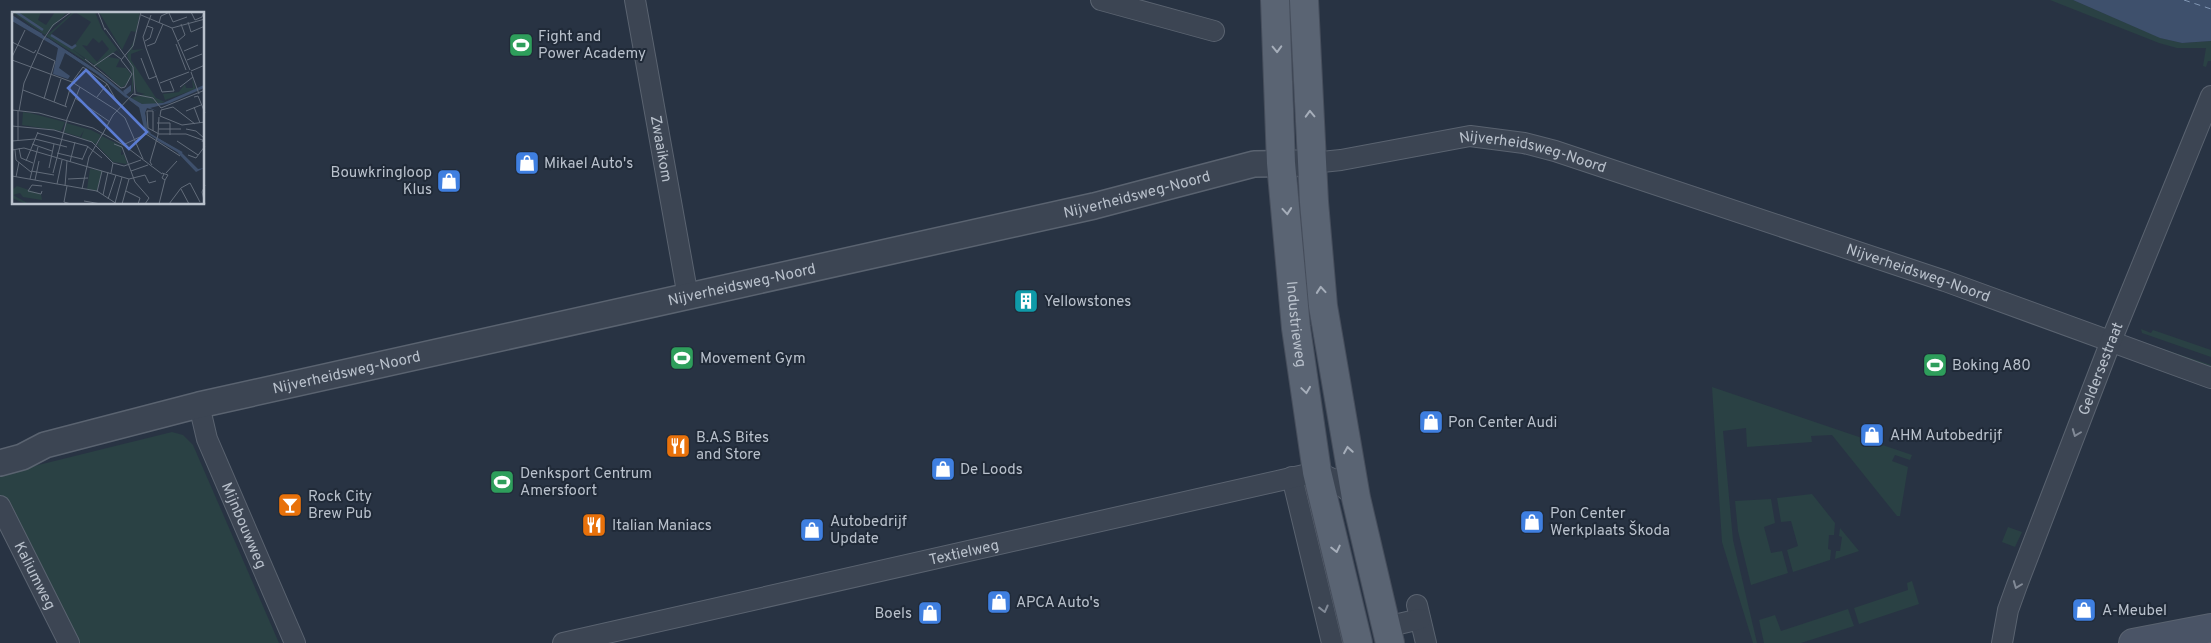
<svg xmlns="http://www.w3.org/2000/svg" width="2211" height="643" font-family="Overpass,sans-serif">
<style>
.green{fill:#2a4144}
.water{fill:#3e506c}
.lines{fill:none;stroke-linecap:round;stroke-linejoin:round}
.ferry{stroke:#8196b3;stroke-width:1;stroke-dasharray:6 5;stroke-linecap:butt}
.minor-casing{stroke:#5a6370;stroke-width:22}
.tertiary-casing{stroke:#5a6370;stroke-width:28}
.secondary-casing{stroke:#5a6370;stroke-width:30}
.primary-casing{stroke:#464e5c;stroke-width:30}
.minor{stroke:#3c4553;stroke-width:20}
.tertiary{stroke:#3c4553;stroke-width:25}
.secondary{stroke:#4a5466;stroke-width:28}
.primary{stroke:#5a6473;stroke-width:28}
.oneway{stroke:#a6aeba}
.oneway2{stroke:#818996}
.labels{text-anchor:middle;stroke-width:4;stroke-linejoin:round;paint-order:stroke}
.poi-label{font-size:15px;fill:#b9c1cc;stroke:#202a38;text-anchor:start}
.street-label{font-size:15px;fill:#b9c1cc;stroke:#202a38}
.inset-river{fill:none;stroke:#3e506c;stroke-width:2.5}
.inset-road{fill:none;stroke:#626c7a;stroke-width:1}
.view{fill:#5b7cd3;fill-opacity:0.15;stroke:#5b7cd3;stroke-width:2.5}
.inset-edge{fill:none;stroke:#b9c1cc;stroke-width:2.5}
</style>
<rect width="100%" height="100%" fill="#283343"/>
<!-- green -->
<g class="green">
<path d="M2050 0H2073L2161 38 2182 43 2211 41V61H2208L2206 67 2203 66 2206 48H2177L2159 43Z"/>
<path d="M2141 329 2151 333 2153 330 2211 350V357L2142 333Z"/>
<path d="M2160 348 2211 365V368L2160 350Z"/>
<path d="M1712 387 1912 455 1910 460 1895 455 1892 461 1908 467 1900 516H1897L1832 435 1811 436 1812 442 1747 447 1746 428 1723 431 1733 540 1757 643H1753L1722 542Z"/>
<path d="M172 432 183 435 193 445 279 643H75L0 496V477L6 473Z"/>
<path d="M1812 494 1835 523 1834 535H1829L1828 549 1831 550 1830 560 1793 572 1787 550 1798 546 1791 521 1781 522 1777 498Z"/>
<path d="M1771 499 1775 523 1764 527 1771 553 1782 551 1788 573 1751 585 1738 531 1735 501Z"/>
<path d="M2008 527 2022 532 2015 547 2002 542Z"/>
<path d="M1840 528 1859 551 1835 559 1836 551H1840L1842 537 1839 536Z"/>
<path d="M1912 581 1919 604 1859 624 1854 608 1908 590 1907 583Z"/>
<path d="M1848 609 1854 626 1801 643H1764L1759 620 1775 615 1781 631Z"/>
</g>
<!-- water -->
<path class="water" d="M2073 0H2211V41L2182 43 2160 38Z"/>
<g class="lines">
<!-- ferry -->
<path class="ferry" d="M2184 0 2211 9"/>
<defs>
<g id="minor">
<path id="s1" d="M635 0 688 297"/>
<path d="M1101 0 1214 31"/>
<path id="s2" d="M1312 163 1341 160 1470 136 1524 143 1555 151 1945 281 2211 378"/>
<path id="s3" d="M199 405 207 439 295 643"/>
<path d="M1292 477 1332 643"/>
<path id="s4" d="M0 506 69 643"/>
<path d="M1417 605 1426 643"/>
<path d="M1386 627 1420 619"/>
<path id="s5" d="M563 643 1317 472 1335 480 1356 498"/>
<path id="s6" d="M2002 643 2008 610 2017 585 2111 341 2211 96"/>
</g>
<g id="tertiary">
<path id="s7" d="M0 463 22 457 45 445 199 405 1094 206 1254 164 1312 163"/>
</g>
<path id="secondary" d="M2133 643 2211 628"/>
<g id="primary">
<path id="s8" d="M1275 0 1281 163 1296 328 1317 472 1358 643"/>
<path d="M1304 0 1314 202 1323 306 1356 498 1390 643"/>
</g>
</defs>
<!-- minor casing -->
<use href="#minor" class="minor-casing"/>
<!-- tertiary casing -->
<use href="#tertiary" class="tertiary-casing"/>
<!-- secondary casing -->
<use href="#secondary" class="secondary-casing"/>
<!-- primary casing -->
<use href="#primary" class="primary-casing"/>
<!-- minor -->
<use href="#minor" class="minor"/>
<!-- tertiary -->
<use href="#tertiary" class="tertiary"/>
<!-- secondary -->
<use href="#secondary" class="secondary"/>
<!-- primary -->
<use href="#primary" class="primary"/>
</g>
<!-- one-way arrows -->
<defs><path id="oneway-chevron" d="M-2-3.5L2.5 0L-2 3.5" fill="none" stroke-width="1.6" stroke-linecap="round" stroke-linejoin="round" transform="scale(1.25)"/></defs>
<g class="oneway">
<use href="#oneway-chevron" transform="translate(1277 49) rotate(88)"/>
<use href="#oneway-chevron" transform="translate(1310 114) rotate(-92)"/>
<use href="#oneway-chevron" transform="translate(1287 211) rotate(85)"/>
<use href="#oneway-chevron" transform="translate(1321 290) rotate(-95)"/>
<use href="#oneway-chevron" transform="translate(1306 390) rotate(82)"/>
<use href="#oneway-chevron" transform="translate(1348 450) rotate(-99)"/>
<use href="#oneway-chevron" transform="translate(1336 549) rotate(77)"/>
</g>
<g class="oneway2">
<use href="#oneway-chevron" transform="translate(2076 433) rotate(111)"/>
<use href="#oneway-chevron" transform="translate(2017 585) rotate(111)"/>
<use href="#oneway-chevron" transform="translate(1324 609) rotate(76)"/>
</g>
<!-- icons -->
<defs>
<symbol id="stadium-square" viewBox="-11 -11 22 22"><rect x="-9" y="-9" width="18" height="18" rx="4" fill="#2e9e5b" stroke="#202a38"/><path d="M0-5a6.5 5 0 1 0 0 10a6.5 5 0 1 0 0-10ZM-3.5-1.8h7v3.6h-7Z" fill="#fff"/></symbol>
<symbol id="shop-square" viewBox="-11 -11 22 22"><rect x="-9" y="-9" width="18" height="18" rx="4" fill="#3f7fe0" stroke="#202a38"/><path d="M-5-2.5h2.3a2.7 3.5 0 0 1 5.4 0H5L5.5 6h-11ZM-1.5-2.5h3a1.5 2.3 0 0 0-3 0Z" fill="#fff"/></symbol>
<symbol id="building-square" viewBox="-11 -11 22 22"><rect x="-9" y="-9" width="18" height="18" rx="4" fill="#0f9aa8" stroke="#202a38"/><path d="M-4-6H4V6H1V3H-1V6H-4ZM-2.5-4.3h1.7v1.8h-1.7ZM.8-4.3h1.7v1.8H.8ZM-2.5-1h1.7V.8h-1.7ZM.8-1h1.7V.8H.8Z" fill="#fff"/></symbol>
<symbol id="restaurant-square" viewBox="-11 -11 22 22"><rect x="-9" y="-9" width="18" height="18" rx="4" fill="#e8710a" stroke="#202a38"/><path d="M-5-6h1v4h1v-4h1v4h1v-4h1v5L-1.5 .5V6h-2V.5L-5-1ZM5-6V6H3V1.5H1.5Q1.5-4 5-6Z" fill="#fff"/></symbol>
<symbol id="bar-square" viewBox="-11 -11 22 22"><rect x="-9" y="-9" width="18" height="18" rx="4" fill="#e8710a" stroke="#202a38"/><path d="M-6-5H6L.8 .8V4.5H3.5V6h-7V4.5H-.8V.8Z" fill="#fff"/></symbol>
</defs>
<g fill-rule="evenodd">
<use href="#stadium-square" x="507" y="31" width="28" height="28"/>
<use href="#shop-square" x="513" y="149" width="28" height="28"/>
<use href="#shop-square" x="435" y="167" width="28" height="28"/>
<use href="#building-square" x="1012" y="287" width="28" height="28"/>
<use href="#stadium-square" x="668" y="344" width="28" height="28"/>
<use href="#stadium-square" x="1921" y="351" width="28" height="28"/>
<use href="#shop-square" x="1417" y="408" width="28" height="28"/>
<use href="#shop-square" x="1858" y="421" width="28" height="28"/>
<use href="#restaurant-square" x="664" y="432" width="28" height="28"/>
<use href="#shop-square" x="929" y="455" width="28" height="28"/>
<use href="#stadium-square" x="488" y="468" width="28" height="28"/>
<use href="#bar-square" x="276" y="491" width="28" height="28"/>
<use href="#shop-square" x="1518" y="508" width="28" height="28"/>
<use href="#restaurant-square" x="580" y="511" width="28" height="28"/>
<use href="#shop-square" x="798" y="516" width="28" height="28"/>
<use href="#shop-square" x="985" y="588" width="28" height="28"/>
<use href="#shop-square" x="2070" y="596" width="28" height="28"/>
<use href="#shop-square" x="916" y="599" width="28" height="28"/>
</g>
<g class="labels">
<!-- poi labels -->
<g class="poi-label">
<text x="538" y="41">Fight and<tspan x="538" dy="17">Power Academy</tspan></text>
<text x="544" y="168">Mikael Auto's</text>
<text x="432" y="177" text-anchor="end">Bouwkringloop<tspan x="432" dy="17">Klus</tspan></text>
<text x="1044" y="306">Yellowstones</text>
<text x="700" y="363">Movement Gym</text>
<text x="1952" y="370">Boking A80</text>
<text x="1448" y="427">Pon Center Audi</text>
<text x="1890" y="440">AHM Autobedrijf</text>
<text x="696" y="442">B.A.S Bites<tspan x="696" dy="17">and Store</tspan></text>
<text x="960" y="474">De Loods</text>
<text x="520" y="478">Denksport Centrum<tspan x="520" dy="17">Amersfoort</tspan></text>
<text x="308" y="501">Rock City<tspan x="308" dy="17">Brew Pub</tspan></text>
<text x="1550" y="518">Pon Center<tspan x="1550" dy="17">Werkplaats Škoda</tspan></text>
<text x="830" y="526">Autobedrijf<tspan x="830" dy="17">Update</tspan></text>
<text x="612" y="530">Italian Maniacs</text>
<text x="1016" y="607">APCA Auto's</text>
<text x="2102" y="615">A-Meubel</text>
<text x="912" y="618" text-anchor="end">Boels</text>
</g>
<!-- street labels -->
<g class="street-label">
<text dy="5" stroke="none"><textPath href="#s1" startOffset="151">Zwaaikom</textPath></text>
<text dy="5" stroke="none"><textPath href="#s2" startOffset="225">Nijverheidsweg-Noord</textPath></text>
<text dy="5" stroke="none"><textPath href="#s7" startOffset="1169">Nijverheidsweg-Noord</textPath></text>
<text dy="5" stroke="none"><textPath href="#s2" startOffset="630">Nijverheidsweg-Noord</textPath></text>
<text dy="5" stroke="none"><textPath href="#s7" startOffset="764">Nijverheidsweg-Noord</textPath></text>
<text dy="5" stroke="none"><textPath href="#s8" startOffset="325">Industrieweg</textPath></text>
<text dy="5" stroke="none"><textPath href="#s6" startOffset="292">Geldersestraat</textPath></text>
<text dy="5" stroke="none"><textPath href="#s7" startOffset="359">Nijverheidsweg-Noord</textPath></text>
<text dy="5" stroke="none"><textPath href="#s3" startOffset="129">Mijnbouwweg</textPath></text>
<text dy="5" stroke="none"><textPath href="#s5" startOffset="411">Textielweg</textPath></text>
<text dy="5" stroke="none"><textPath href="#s4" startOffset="78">Kaliumweg</textPath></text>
</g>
</g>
<!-- overview -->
<g transform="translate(12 12)">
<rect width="192" height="192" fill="#283343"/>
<path d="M0 0H29L26 8 34 13 43 0H55L33 23ZM61 0H83L90 17 111 45 105 38 96 45 108 47 104 55 114 56 121 65V79L117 84 120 78V63L115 72 109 76 90 58 60 37 83 55 34 24ZM63 0 79 10 60 37 39 22ZM81 26 87 31 90 28 97 37 85 50 70 33 75 34ZM87 0H128L124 20 119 19 110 38ZM126 20 120 38 132 37 119 42V48L144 86 153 90 146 92 144 88V92L132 93 119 86 133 82 125 80 115 43ZM180 66 184 77 153 88 151 82 167 80 173 72 174 76H181ZM11 100 18 101 53 110 49 119 10 113ZM54 111 79 118 89 123 84 132 69 126 72 118 68 125 52 120ZM90 124 110 134 109 143 112 142 115 152 101 150 85 133ZM78 157 90 159 85 179 75 177ZM5 174 29 182 30 188 11 185 8 181 1 183 17 192H14L0 186V178Z" fill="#2a4144" fill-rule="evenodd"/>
<path d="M0 3 81 56 113 82 111 79 119 73V79L114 83 130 92 151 91 192 73V76L158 91 138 96 145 99 135 96 133 101 136 120 169 140 186 157 192 156 184 160 165 140 133 120 127 95 85 62 53 41 47 56 58 64 56 67 41 62 46 36 0 9Z" fill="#3e506c"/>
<path class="inset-river" d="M4 0 31 18M0 6 30 23M39 23 60 36 64 33M35 27 89 63 115 85M118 87 131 97 134 117 138 122M145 127 170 141"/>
<path class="inset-road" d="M86 0 93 18M179 0 183 8 190 5 192 0M157 1 161 10 175 5M129 3 160 16M139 3 131 25 134 36 150 80 162 79 158 69M176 10 179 20 193 14M147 11 149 4 158 0M93 16 121 55 123 82M160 16 178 58M160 16 193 7M133 29 138 26 141 16 135 14M166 29 173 23 169 12M0 30 22 41 24 38M164 32 174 58M135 34 143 31 151 12M172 39 186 33M26 41 43 49 32 87M0 45 13 18M129 46 137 67 145 64M73 47 109 76 113 75 120 62 109 48 121 34 129 0M0 48 60 70 104 98 113 106 131 147M175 48 190 42M82 54 101 41 109 47M179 59 193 53M179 60 187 82M148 71 177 60M168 75 181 65M11 78 55 95M85 85 95 72M182 85 186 84 193 101M63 86 98 110M42 90 49 67M53 94 60 70 71 55 95 72 107 93M182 95 188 111M0 98 27 101 81 116 113 134 150 162M7 99 12 71 31 28 41 13 59 0M174 99 189 93M148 104 149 98 161 95 183 112M148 104 170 113 193 110M145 111H158V123M0 114 42 118 80 130 101 151 99 161M147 117H169M174 117 184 119 192 126 190 130M141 119V99H135L136 116 147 122H174L193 129M25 121 75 134 90 146M90 123 101 103 121 82 141 86 149 96 193 78M0 129 23 127 55 135M6 129V99M165 129 186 143M20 132 40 139M102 132 110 135 123 170 137 186 133 192M111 133 134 122 168 144M7 136 9 146 21 151M0 138 12 136 117 167 133 163 137 171 144 169M3 138 4 148 19 160M45 141 70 147M176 143 184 146 193 134M70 148 76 134M14 149 26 120M58 150 63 130M101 151 112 154 129 148M140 153 138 150 146 123 147 105M37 156 42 132M19 159 42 163M119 159 136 153M41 161 55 107 68 75M150 161 156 163 153 168 150 166 152 162M154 161 165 149M0 164 85 179 105 192M4 165 7 150M18 167 26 135M56 167 76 166M23 168 27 149M45 172 50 148M193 173 190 180 193 192M53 174 55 149M55 174 52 190 59 192M70 177 77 145 91 121M169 177 177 192M30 179 29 182 16 179 20 173 30 174M114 179 128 186 126 192M85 180 90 159M91 183 96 160M96 187 104 163M72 189 89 192M103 191 110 165M110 192 117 167M147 192 153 168M157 192 169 176 178 171 188 190"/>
<path class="view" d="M74 58 135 120 117 137 56 76Z"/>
<rect width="192" height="192" class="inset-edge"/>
</g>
</svg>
